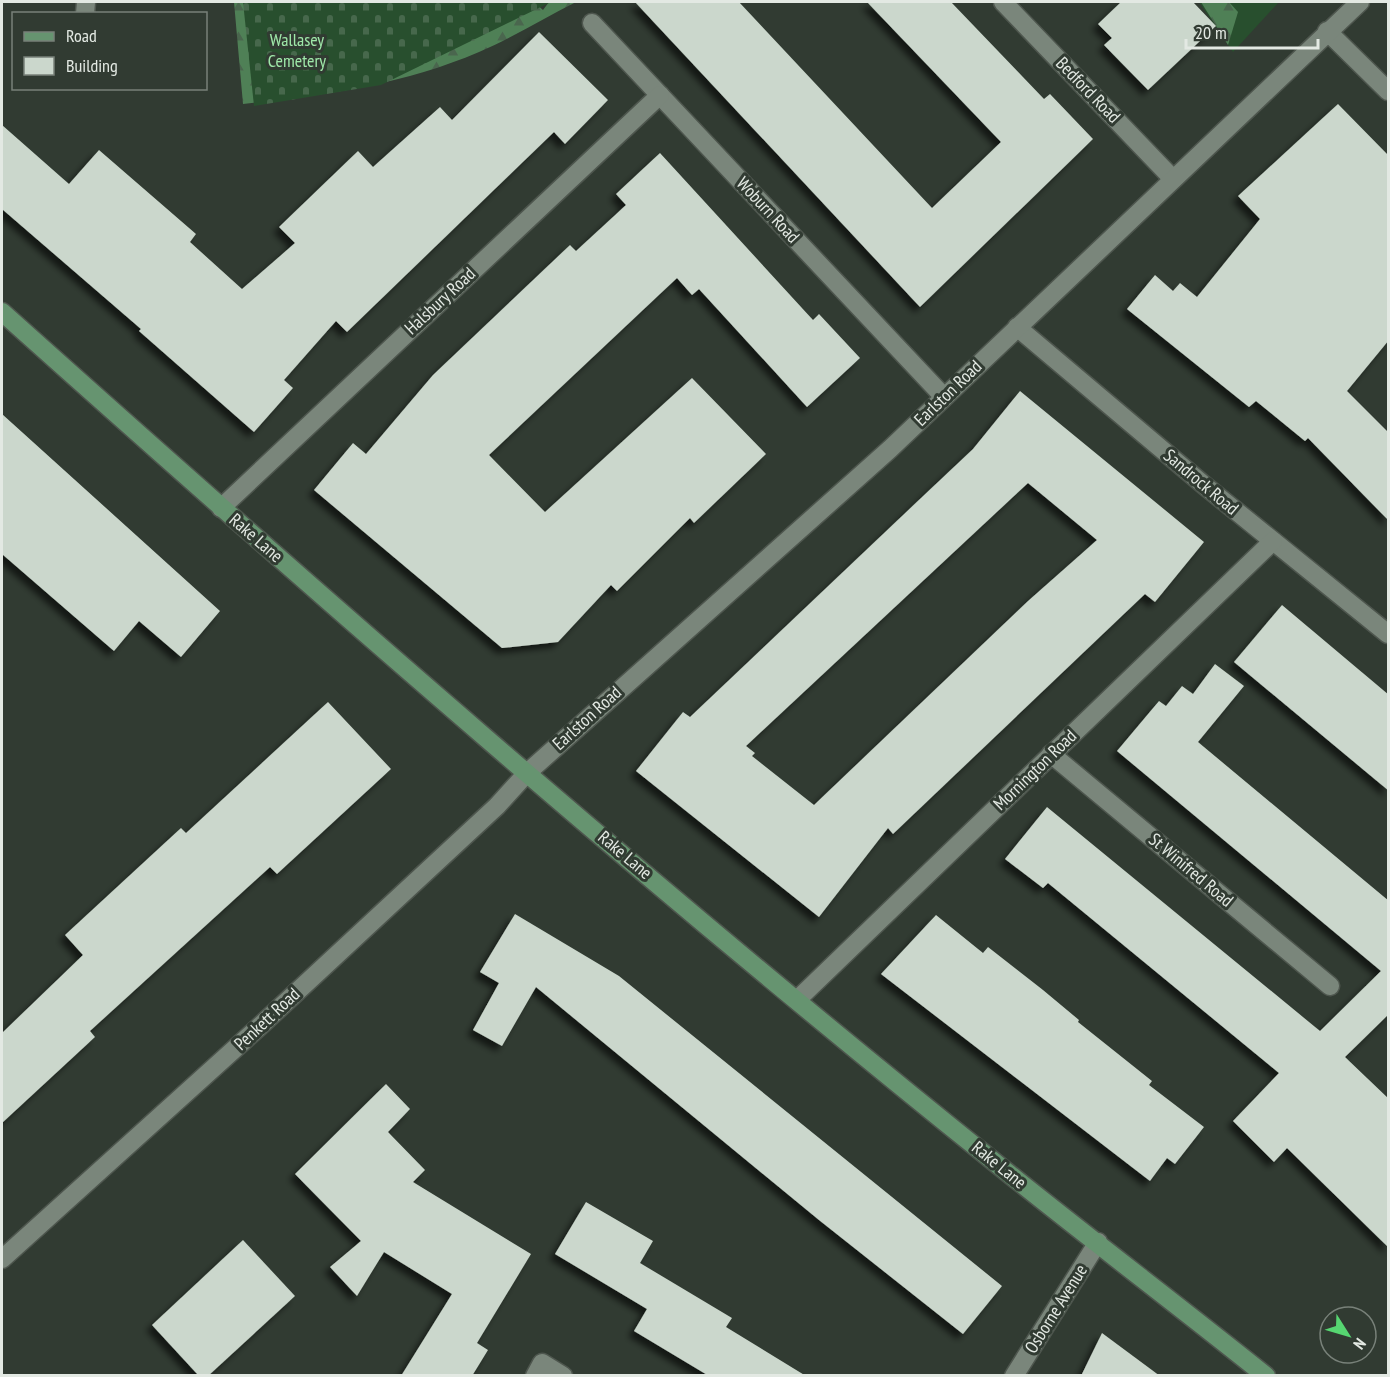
<svg xmlns="http://www.w3.org/2000/svg" width="1390" height="1377" font-family="'PT Sans Narrow',sans-serif">
<style>
.green{fill:#284f2e}
.forest{fill:url(#forest-firs)}
.cemetery{fill:url(#cemetery-stones)}
.building{fill:#cbd7cc;fill-rule:evenodd;filter:url(#shadow)}
.lines{fill:none;stroke-linecap:round;stroke-linejoin:round}
.street-casing{stroke:#4e564e;stroke-width:21}
.secondary-casing{stroke:#4e564e;stroke-width:21}
.street{stroke:#7a867b;stroke-width:18}
.secondary{stroke:#669470;stroke-width:18}
.labels{text-anchor:middle;stroke-width:6;stroke-linejoin:round;paint-order:stroke}
.park-label{font-size:18px;fill:#9fe8a9;stroke:#313b32}
.street-label{font-size:18px;fill:#e3e9e3;stroke:#313b32}
</style>
<defs>
<pattern id="forest-firs" width="22" height="20" patternUnits="userSpaceOnUse" patternTransform="scale(1.5)"><rect width="22" height="20" fill="#4f8056"/><path d="M5 1l3.5 6h-7zM16 11l3.5 6h-7z" fill="#4a664e"/></pattern>
<pattern id="cemetery-stones" width="16" height="16" patternUnits="userSpaceOnUse" patternTransform="scale(1.5)"><rect width="16" height="16" fill="#284f2e"/><path d="M2 7V4a2 2 0 0 1 4 0v3zM10 15v-3a2 2 0 0 1 4 0v3z" fill="#47684c"/></pattern>
<filter id="shadow"><feDropShadow dx="-5.5" dy="5.5" stdDeviation="3" flood-color="#0009"/></filter>
</defs>
<rect width="100%" height="100%" fill="#313b32"/>
<!-- green -->
<path class="green" d="M1199 2H1279L1233 52Z"/>
<!-- forest -->
<g class="forest">
<path d="M234 2 535 3 543 10 549 2H576C544 18 512 38 479 52 402 85 325 95 243 104Z"/>
<path d="M1201 2H1229L1238 12 1228 45Z"/>
</g>
<!-- cemetery -->
<path class="cemetery" d="M243 2H551L381 85 254 106Z"/>
<!-- building -->
<g class="building">
<path d="M635 2H739L932 208 1001 142 867 2H951L1044 99 1050 94 1093 139 920 307Z"/>
<path d="M1121 2H1193L1216 26 1148 90 1104 45 1112 38 1098 24Z"/>
<path d="M539 32 608 100 565 144 554 132 347 332 336 321 284 380 293 388 254 432 139 331 141 329 2 209V125L69 184 99 150 196 234 190 242 242 289 295 243 279 227 358 151 373 167 440 107 452 120Z"/>
<path d="M1338 104 1389 156V340L1347 391 1389 433V521L1308 438 1305 441 1256 401 1249 407 1127 309 1155 275 1173 291 1180 283 1197 297 1260 219 1238 196Z"/>
<path d="M660 153 813 320 819 314 860 358 807 407 699 289 692 295 677 278 489 455 545 512 692 378 766 454 694 523 690 518 617 591 611 585 558 642 502 648 314 490 353 443 366 454 433 375 570 245 576 251 626 205 616 194Z"/>
<path d="M1020 391 1204 542 1155 602 1145 594 893 834 888 828 819 917 636 771 683 712 690 717 921 498 973 449ZM1028 483 1097 540 1028 601 814 805 752 756 755 753 746 746Z"/>
<path d="M2 414 220 611 181 657 139 621 114 651 2 554Z"/>
<path d="M1282 605 1389 695V791L1234 662Z"/>
<path d="M1215 664 1244 686 1198 742 1389 901V1014L1345 1057 1389 1099V1248L1287 1148 1274 1162 1233 1121 1279 1073 1048 883 1043 888 1005 859 1047 807 1320 1031 1381 971 1117 751 1159 701 1166 706 1182 686 1193 694Z"/>
<path d="M328 702 391 769 277 874 270 867 90 1031 95 1037 2 1123V1033L83 955 65 935 181 828 186 833Z"/>
<path d="M515 914 619 976 1002 1286 963 1334 819 1220 536 987 502 1046 473 1030 499 983 480 972Z"/>
<path d="M936 915 983 953 988 947 1043 990 1079 1020 1078 1022 1152 1081 1149 1085 1204 1127 1175 1164 1167 1158 1150 1181 881 974Z"/>
<path d="M386 1084 410 1109 388 1132 425 1170 413 1182 531 1254 477 1343 488 1350 472 1376H401L452 1294 384 1252 357 1296 330 1267 361 1241 295 1174Z"/>
<path d="M586 1202 653 1241 640 1263 732 1318 726 1327 806 1376H709L634 1331 647 1309 555 1254Z"/>
<path d="M243 1240 295 1296 208 1376H199L152 1325Z"/>
<path d="M1102 1333 1160 1376H1081Z"/>
</g>
<g class="lines">
<defs>
<g id="street">
<path d="M1003 2 1173 179"/>
<path d="M85 14 86 2"/>
<path d="M592 23 944 397"/>
<path d="M1327 31 1388 91"/>
<path d="M1017 327 1204 485 1388 634"/>
<path d="M221 508 660 95"/>
<path d="M1051 754 1330 986"/>
<path d="M798 999 1273 541"/>
<path d="M2 1259 260 1026 497 806 527 773 890 449 1360 2"/>
<path d="M535 1376 542 1363 563 1376"/>
<path d="M1014 1376 1098 1242"/>
</g>
<path id="secondary" d="M2 312C326 602 653 888 992 1160 1082 1233 1175 1303 1266 1376"/>
</defs>
<!-- street casing -->
<use href="#street" class="street-casing"/>
<!-- secondary casing -->
<use href="#secondary" class="secondary-casing"/>
<!-- street -->
<use href="#street" class="street"/>
<!-- secondary -->
<use href="#secondary" class="secondary"/>
</g>
<g class="labels">
<!-- park labels -->
<g class="park-label">
<text x="297" y="46">Wallasey<tspan x="297" dy="21">Cemetery</tspan></text>
</g>
<!-- street labels -->
<g class="street-label">
<text transform="translate(1088 90) rotate(46)" y="6">Bedford Road</text>
<text transform="translate(768 210) rotate(47)" y="6">Woburn Road</text>
<text transform="translate(440 301) rotate(-43)" y="6">Halsbury Road</text>
<text transform="translate(948 393) rotate(-44)" y="6">Earlston Road</text>
<text transform="translate(1201 482) rotate(40)" y="6">Sandrock Road</text>
<text transform="translate(256 538) rotate(41)" y="6">Rake Lane</text>
<text transform="translate(587 718) rotate(-42)" y="6">Earlston Road</text>
<text transform="translate(1035 770) rotate(-44)" y="6">Mornington Road</text>
<text transform="translate(625 855) rotate(40)" y="6">Rake Lane</text>
<text transform="translate(1191 870) rotate(40)" y="6">St Winifred Road</text>
<text transform="translate(267 1019) rotate(-43)" y="6">Penkett Road</text>
<text transform="translate(999 1165) rotate(39)" y="6">Rake Lane</text>
<text transform="translate(1056 1309) rotate(-58)" y="6">Osborne Avenue</text>
</g>
</g>
<!-- border -->
<rect width="1390" height="1377" fill="none" stroke="#e3e9e3" stroke-width="6"/>
<!-- legend -->
<rect x="12" y="12" width="195" height="78" fill="#313b32" stroke="#788179" stroke-width="1.5"/>
<rect x="24" y="32" width="30" height="9" fill="#669470" stroke="#788179" stroke-width="1.5"/>
<text x="66" y="42" font-size="18" fill="#e3e9e3">Road</text>
<rect x="24" y="57" width="30" height="18" fill="#cbd7cc" stroke="#788179" stroke-width="1.5"/>
<text x="66" y="72" font-size="18" fill="#e3e9e3">Building</text>
<!-- north arrow -->
<g transform="translate(1348 1335) rotate(127)"><circle r="28" fill="#313b32" stroke="#788179" stroke-width="1.5"/>
<path d="M0-4.5L10 22L0 15L-10 22Z" fill="#56d671"/>
<text y="-9" font-size="16" font-weight="bold" text-anchor="middle" fill="#e3e9e3">N</text>
</g>
<!-- scale -->
<path d="M1186 39v9h132v-9" fill="none" stroke="#e3e9e3" stroke-width="3"/>
<text x="1195" y="39" font-size="18" fill="#e3e9e3" stroke="#313b32" stroke-width="4.5" paint-order="stroke">20 m</text>
</svg>
